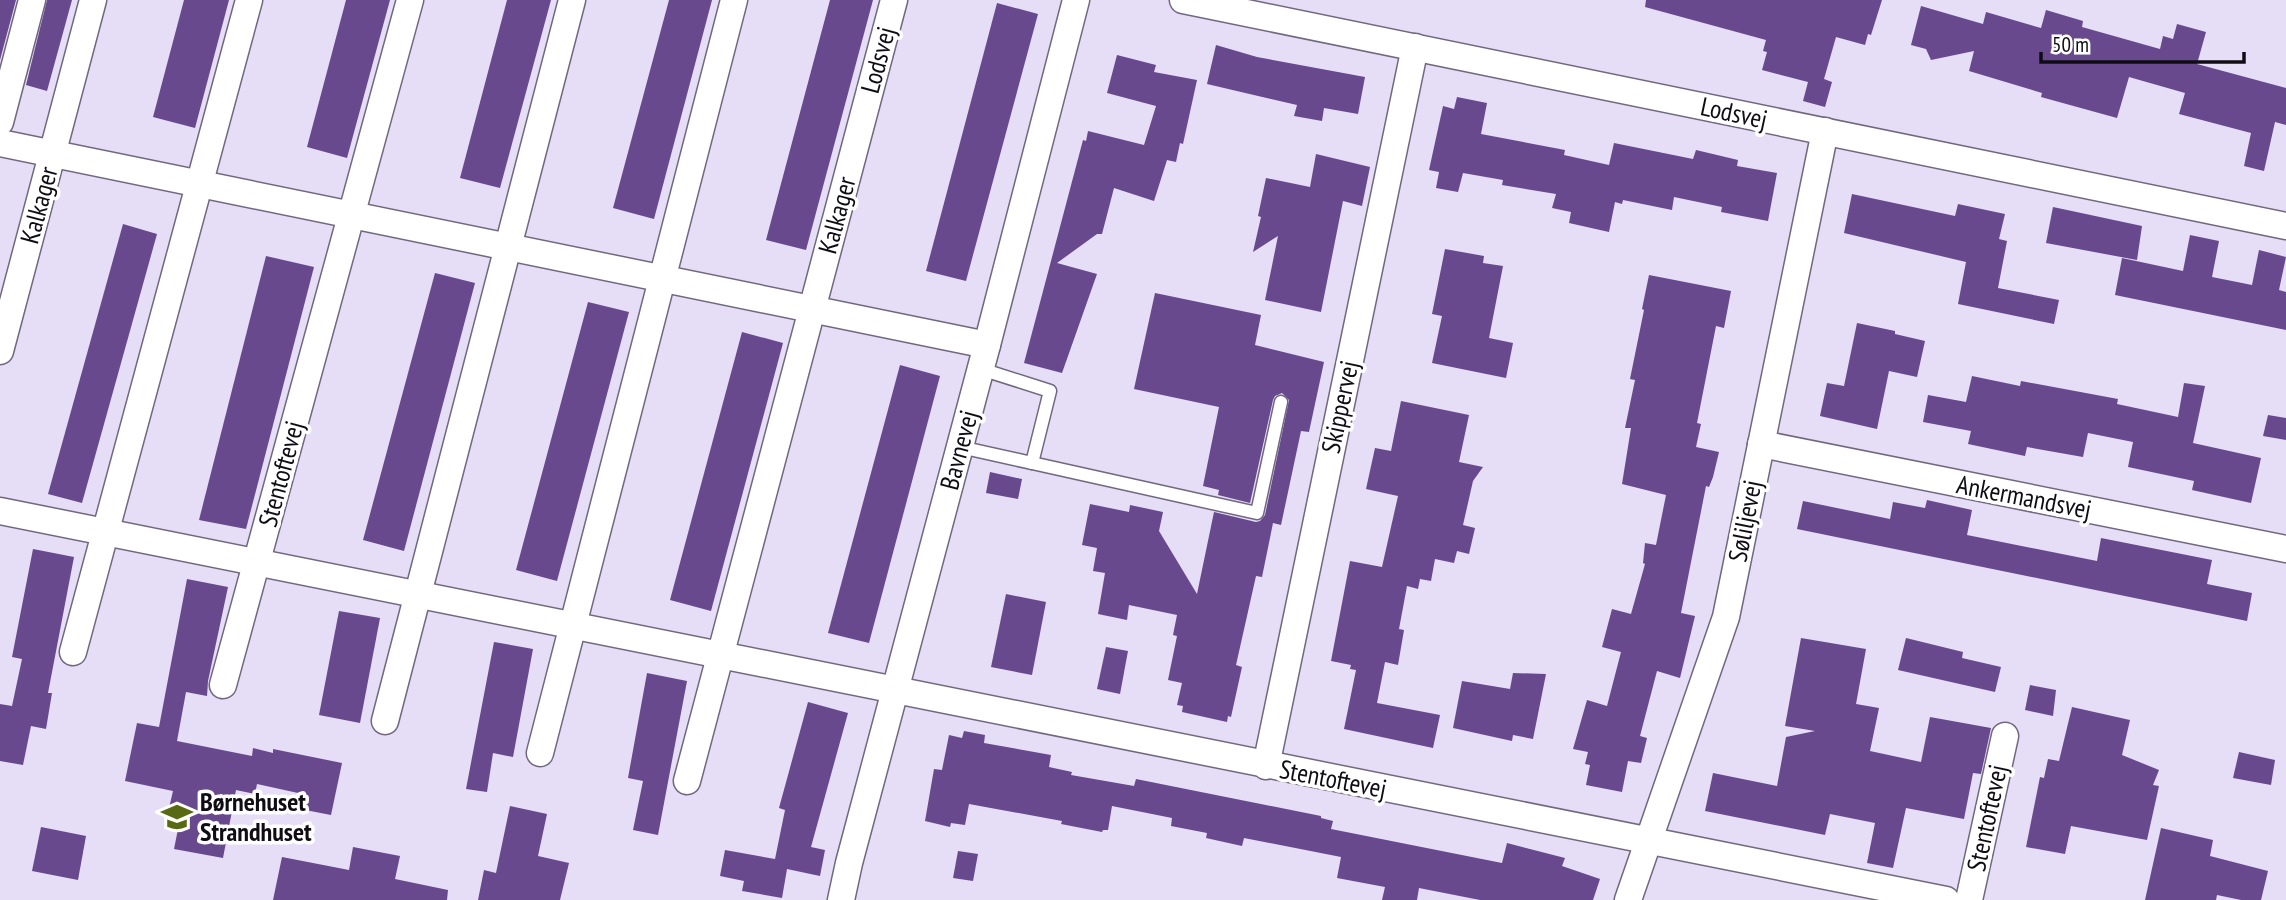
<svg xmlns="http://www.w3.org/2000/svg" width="2286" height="900" font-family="'PT Sans Narrow',sans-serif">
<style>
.building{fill:#68498e}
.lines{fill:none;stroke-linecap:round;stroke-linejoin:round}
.lane-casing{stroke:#71687f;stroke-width:15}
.street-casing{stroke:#71687f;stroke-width:29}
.lane{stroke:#fff;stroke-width:12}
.street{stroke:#fff;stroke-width:26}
.labels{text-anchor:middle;stroke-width:7;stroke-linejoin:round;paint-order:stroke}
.street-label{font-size:26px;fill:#0f0c14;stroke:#fff}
.poi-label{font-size:26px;font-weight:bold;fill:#0f0c14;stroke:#fff;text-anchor:start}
</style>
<rect width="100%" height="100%" fill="#e6ddf6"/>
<!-- building -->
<g class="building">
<path d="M0 0H16L0 60Z"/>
<path d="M47 0H72L47 91 26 85Z"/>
<path d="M184 0H229L195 128 153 117Z"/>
<path d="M346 0H390L347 158 307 147Z"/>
<path d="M507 0H551L500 188 460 178Z"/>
<path d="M669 0H712L654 219 613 208Z"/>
<path d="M830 0H873L806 250 766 240Z"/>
<path d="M1646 0H1882L1871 35 1868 34 1865 45 1836 37 1824 79 1832 82 1825 107 1803 101 1808 82 1762 70 1767 52 1763 51 1766 40 1645 7Z"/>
<path d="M997 3 1038 14 966 281 926 271Z"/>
<path d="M1921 6 1983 24 1986 12 2041 28 2046 10 2083 21 2082 27 2160 49 2163 36 2173 39 2177 24 2206 32 2197 64 2286 88V125L2275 122 2264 171 2244 166 2251 133 2179 114 2185 93 2129 77 2117 118 2041 97 2042 93 1969 71 1974 51 1931 60 1926 49 1911 45Z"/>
<path d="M1216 45 1257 57 1365 77 1358 114 1324 108 1322 121 1294 116 1297 105 1207 84Z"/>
<path d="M1117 55 1156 65 1154 72 1197 80 1183 144 1180 143 1176 162 1167 160 1154 201 1114 188 1102 234H1097L1057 263 1097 274 1062 373 1024 363 1083 140 1086 141 1088 131 1144 145 1156 106 1107 93Z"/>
<path d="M1457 97 1487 103 1481 134 1565 150 1564 155 1609 165 1614 143 1693 159 1696 150 1738 160 1737 166 1777 173 1768 221 1721 212 1722 207 1674 197 1672 210 1623 200 1622 204 1615 202 1609 232 1569 223 1571 212 1552 208 1556 194 1502 185 1503 180 1463 173 1458 192 1436 188 1439 172 1429 170 1443 106 1454 109Z"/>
<path d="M1316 154 1370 167 1362 206 1343 201 1321 312 1265 300 1278 236 1253 252 1261 217 1258 216 1266 178 1310 187Z"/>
<path d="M1852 194 1955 216 1958 204 2005 214 1999 239 2007 241 1998 288 2059 300 2054 324 1958 304 1966 262 1844 233Z"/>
<path d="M2053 207 2142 226 2137 260 2046 243Z"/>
<path d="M123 224 157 234 82 503 48 494Z"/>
<path d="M2190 235 2219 241 2212 277 2252 285 2259 250 2286 257 2279 290 2286 292V330L2115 295 2122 258 2183 271Z"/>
<path d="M1445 249 1484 256 1483 263 1503 266 1489 338 1513 343 1506 378 1432 363 1442 316 1432 314Z"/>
<path d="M266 256 314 267 246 529 199 520Z"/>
<path d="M435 273 475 283 404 551 363 540Z"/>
<path d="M1649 275 1731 291 1724 328 1716 326 1697 423 1701 424 1696 447 1719 452 1713 477 1709 487 1706 486 1681 613 1695 616 1680 678 1657 671 1640 736 1647 738 1641 763 1628 761 1622 792 1586 785 1590 765 1585 764 1588 752 1573 749 1587 700 1607 706 1621 652 1602 647 1612 609 1631 614 1645 564 1643 563 1645 543 1656 545 1666 495 1622 484 1631 428H1625L1635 380 1630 379 1644 310 1642 309Z"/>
<path d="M1155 293 1261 315 1255 345 1324 362 1309 432 1301 431 1281 525 1273 523 1262 577 1256 576 1236 665 1242 667 1231 717 1228 716 1227 722 1182 712 1183 706 1177 705 1182 683 1168 680 1177 636 1173 635 1177 615 1129 605 1127 620 1098 614 1105 573 1093 571 1097 548 1082 545 1090 504 1129 512 1130 505 1163 512 1159 531 1197 594 1214 512 1256 522 1260 521 1265 515 1289 400 1282 393 1275 396 1273 400 1250 503 1218 495 1219 490 1203 486 1219 407 1134 389Z"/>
<path d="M588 302 629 312 557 581 516 570Z"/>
<path d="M1857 323 1895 331V334L1925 341 1917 377 1889 371 1877 429 1820 416 1827 383 1844 386Z"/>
<path d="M742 332 783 343 711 611 670 600Z"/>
<path d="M900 365 940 376 869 643 828 633Z"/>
<path d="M1972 376 2020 386 2021 381 2118 399 2117 404 2178 417 2184 383 2205 386 2193 443 2261 458 2251 503 2192 490 2194 481 2128 467 2133 442 2088 433 2083 457 2027 447 2025 456 1968 444 1971 431 1923 422 1928 395 1966 402Z"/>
<path d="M1401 401 1469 415 1459 462 1483 467 1473 481 1463 525 1475 528 1469 554 1457 551 1454 563 1435 559 1431 581 1420 579 1418 589 1407 586 1399 629 1404 630 1398 665 1385 662 1377 703 1440 715 1433 748 1344 729 1356 670 1350 669 1351 665 1331 661 1350 561 1382 567 1398 496 1366 489 1375 448 1391 451Z"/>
<path d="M2268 415 2286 418V440L2263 436Z"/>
<path d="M990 472 1022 479 1018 499 986 493Z"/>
<path d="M1927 500 1972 510 1967 535 2097 561 2101 538 2212 560 2207 584 2252 593 2247 621 1797 529 1803 501 1890 519 1893 502 1925 508Z"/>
<path d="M33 549 74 557 48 693H52L46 729 31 726 23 765 0 761V704L12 706 22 659 12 657Z"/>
<path d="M187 579 228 587 208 681 207 696 186 692 177 741 252 756 253 748 273 753V749L342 763 331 815 295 808 298 793 257 784 255 794 236 790 223 858 174 849 179 824 166 821 173 791 125 781 137 723 159 727Z"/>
<path d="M1006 594 1046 602 1032 675 991 667Z"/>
<path d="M339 611 380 618 360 723 319 715Z"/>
<path d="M1801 638 1866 649 1856 704 1879 708 1870 751 1921 762 1930 717 1991 728 1981 774 1973 773 1964 819 1906 808 1893 868 1867 863 1875 823 1830 814 1825 835 1705 811 1713 773 1777 786 1786 737 1815 731 1785 726Z"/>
<path d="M1906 638 1963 652 1962 658 2001 667 1995 692 1898 670Z"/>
<path d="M494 642 533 649 513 757 493 753 487 792 466 789Z"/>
<path d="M1106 647 1128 651 1120 694 1097 689Z"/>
<path d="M647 673 687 681 658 835 633 830 643 781 628 778Z"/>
<path d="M1513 673 1546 674 1533 739 1513 735 1512 741 1453 728 1462 681 1510 689Z"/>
<path d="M2030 685 2056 690 2053 716 2025 710Z"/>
<path d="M808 702 848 713 811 847 825 850 820 876 787 869 782 898 742 891 744 881 720 876 725 850 775 859 785 810 779 808Z"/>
<path d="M2072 707 2130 720 2122 755 2159 770 2153 785 2159 786 2147 840 2071 826 2065 854 2026 847 2040 777 2044 778 2048 759 2059 761Z"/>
<path d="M964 731 985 735 984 743 1051 755 1049 767 1072 772 1071 775 1134 786 1136 779 1321 816V818L1333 821 1331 829 1502 863 1507 843 1565 858 1562 866 1600 879 1593 900H1480L1419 888 1417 900H1382L1385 887 1337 878 1341 857 1244 838 1242 846 1206 838 1207 833 1171 826 1172 818 1112 806 1108 830H1103L1102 832 1061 824 1062 821 969 804 965 825 951 823 950 827 925 821 934 769 942 770 949 735 962 738Z"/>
<path d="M2239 752 2275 760 2271 785 2233 778Z"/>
<path d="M510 806 547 814 538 856 569 863 560 900H478L484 870 496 873Z"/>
<path d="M41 827 86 836 78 880 32 871Z"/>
<path d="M2161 828 2213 840 2210 856 2268 871 2261 900H2241L2217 895 2216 900H2145Z"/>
<path d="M353 847 400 856 395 879 448 890 447 900H273L282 857 349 870Z"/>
<path d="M958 851 978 854 973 881 953 878Z"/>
</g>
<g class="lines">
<defs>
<g id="lane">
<path d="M960 447 1032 463 1050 391 981 369"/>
<path d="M1032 463 1257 513 1281 402"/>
</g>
<g id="street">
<path d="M1183 0 2286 226"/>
<path d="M0 122 32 0"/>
<path d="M0 143 987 345"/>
<path d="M0 351 93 0"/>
<path d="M1761 444 2286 549"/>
<path d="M0 511 1946 900"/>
<path d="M73 652 249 0"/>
<path d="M223 685 410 0"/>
<path d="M385 721 572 0"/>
<path d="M540 753 734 0"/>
<path d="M1266 766 1415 47"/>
<path d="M687 781 894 0"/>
<path d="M841 900 849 863 987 345 1076 0"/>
<path d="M1628 900 1726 617 1825 131"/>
<path d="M1969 900 2005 736"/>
</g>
</defs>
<!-- lane casing -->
<use href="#lane" class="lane-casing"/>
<!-- street casing -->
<use href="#street" class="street-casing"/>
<!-- lane -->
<use href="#lane" class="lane"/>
<!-- street -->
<use href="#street" class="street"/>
</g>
<!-- icons -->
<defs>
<symbol id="school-bare" viewBox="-9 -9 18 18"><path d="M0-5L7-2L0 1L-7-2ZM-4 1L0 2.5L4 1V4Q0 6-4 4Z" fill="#596913" stroke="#fff" stroke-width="2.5" paint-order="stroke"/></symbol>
</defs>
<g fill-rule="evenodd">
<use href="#school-bare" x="155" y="795" width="44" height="44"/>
</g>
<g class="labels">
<!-- street labels -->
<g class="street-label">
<text transform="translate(878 60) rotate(-75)" y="9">Lodsvej</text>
<text transform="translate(1734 113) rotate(12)" y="9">Lodsvej</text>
<text transform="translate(39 205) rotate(-75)" y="9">Kalkager</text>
<text transform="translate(837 215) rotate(-75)" y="9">Kalkager</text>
<text transform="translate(1340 407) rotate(-78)" y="9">Skippervej</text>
<text transform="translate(959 450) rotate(-75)" y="9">Bavnevej</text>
<text transform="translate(281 474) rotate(-75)" y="9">Stentoftevej</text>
<text transform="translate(2024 497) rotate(11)" y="9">Ankermandsvej</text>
<text transform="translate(1745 521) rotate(-79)" y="9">Søliljevej</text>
<text transform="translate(1333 779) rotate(11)" y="9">Stentoftevej</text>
<text transform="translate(1987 818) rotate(-78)" y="9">Stentoftevej</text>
</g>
<!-- poi labels -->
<g class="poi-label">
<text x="200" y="811">Børnehuset<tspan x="200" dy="30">Strandhuset</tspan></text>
</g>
</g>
<!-- scale -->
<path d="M2041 52v10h203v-10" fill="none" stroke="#0f0c14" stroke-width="3.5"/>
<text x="2052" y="52" font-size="21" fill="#0f0c14" stroke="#ffffff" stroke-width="5" paint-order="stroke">50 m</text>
</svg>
